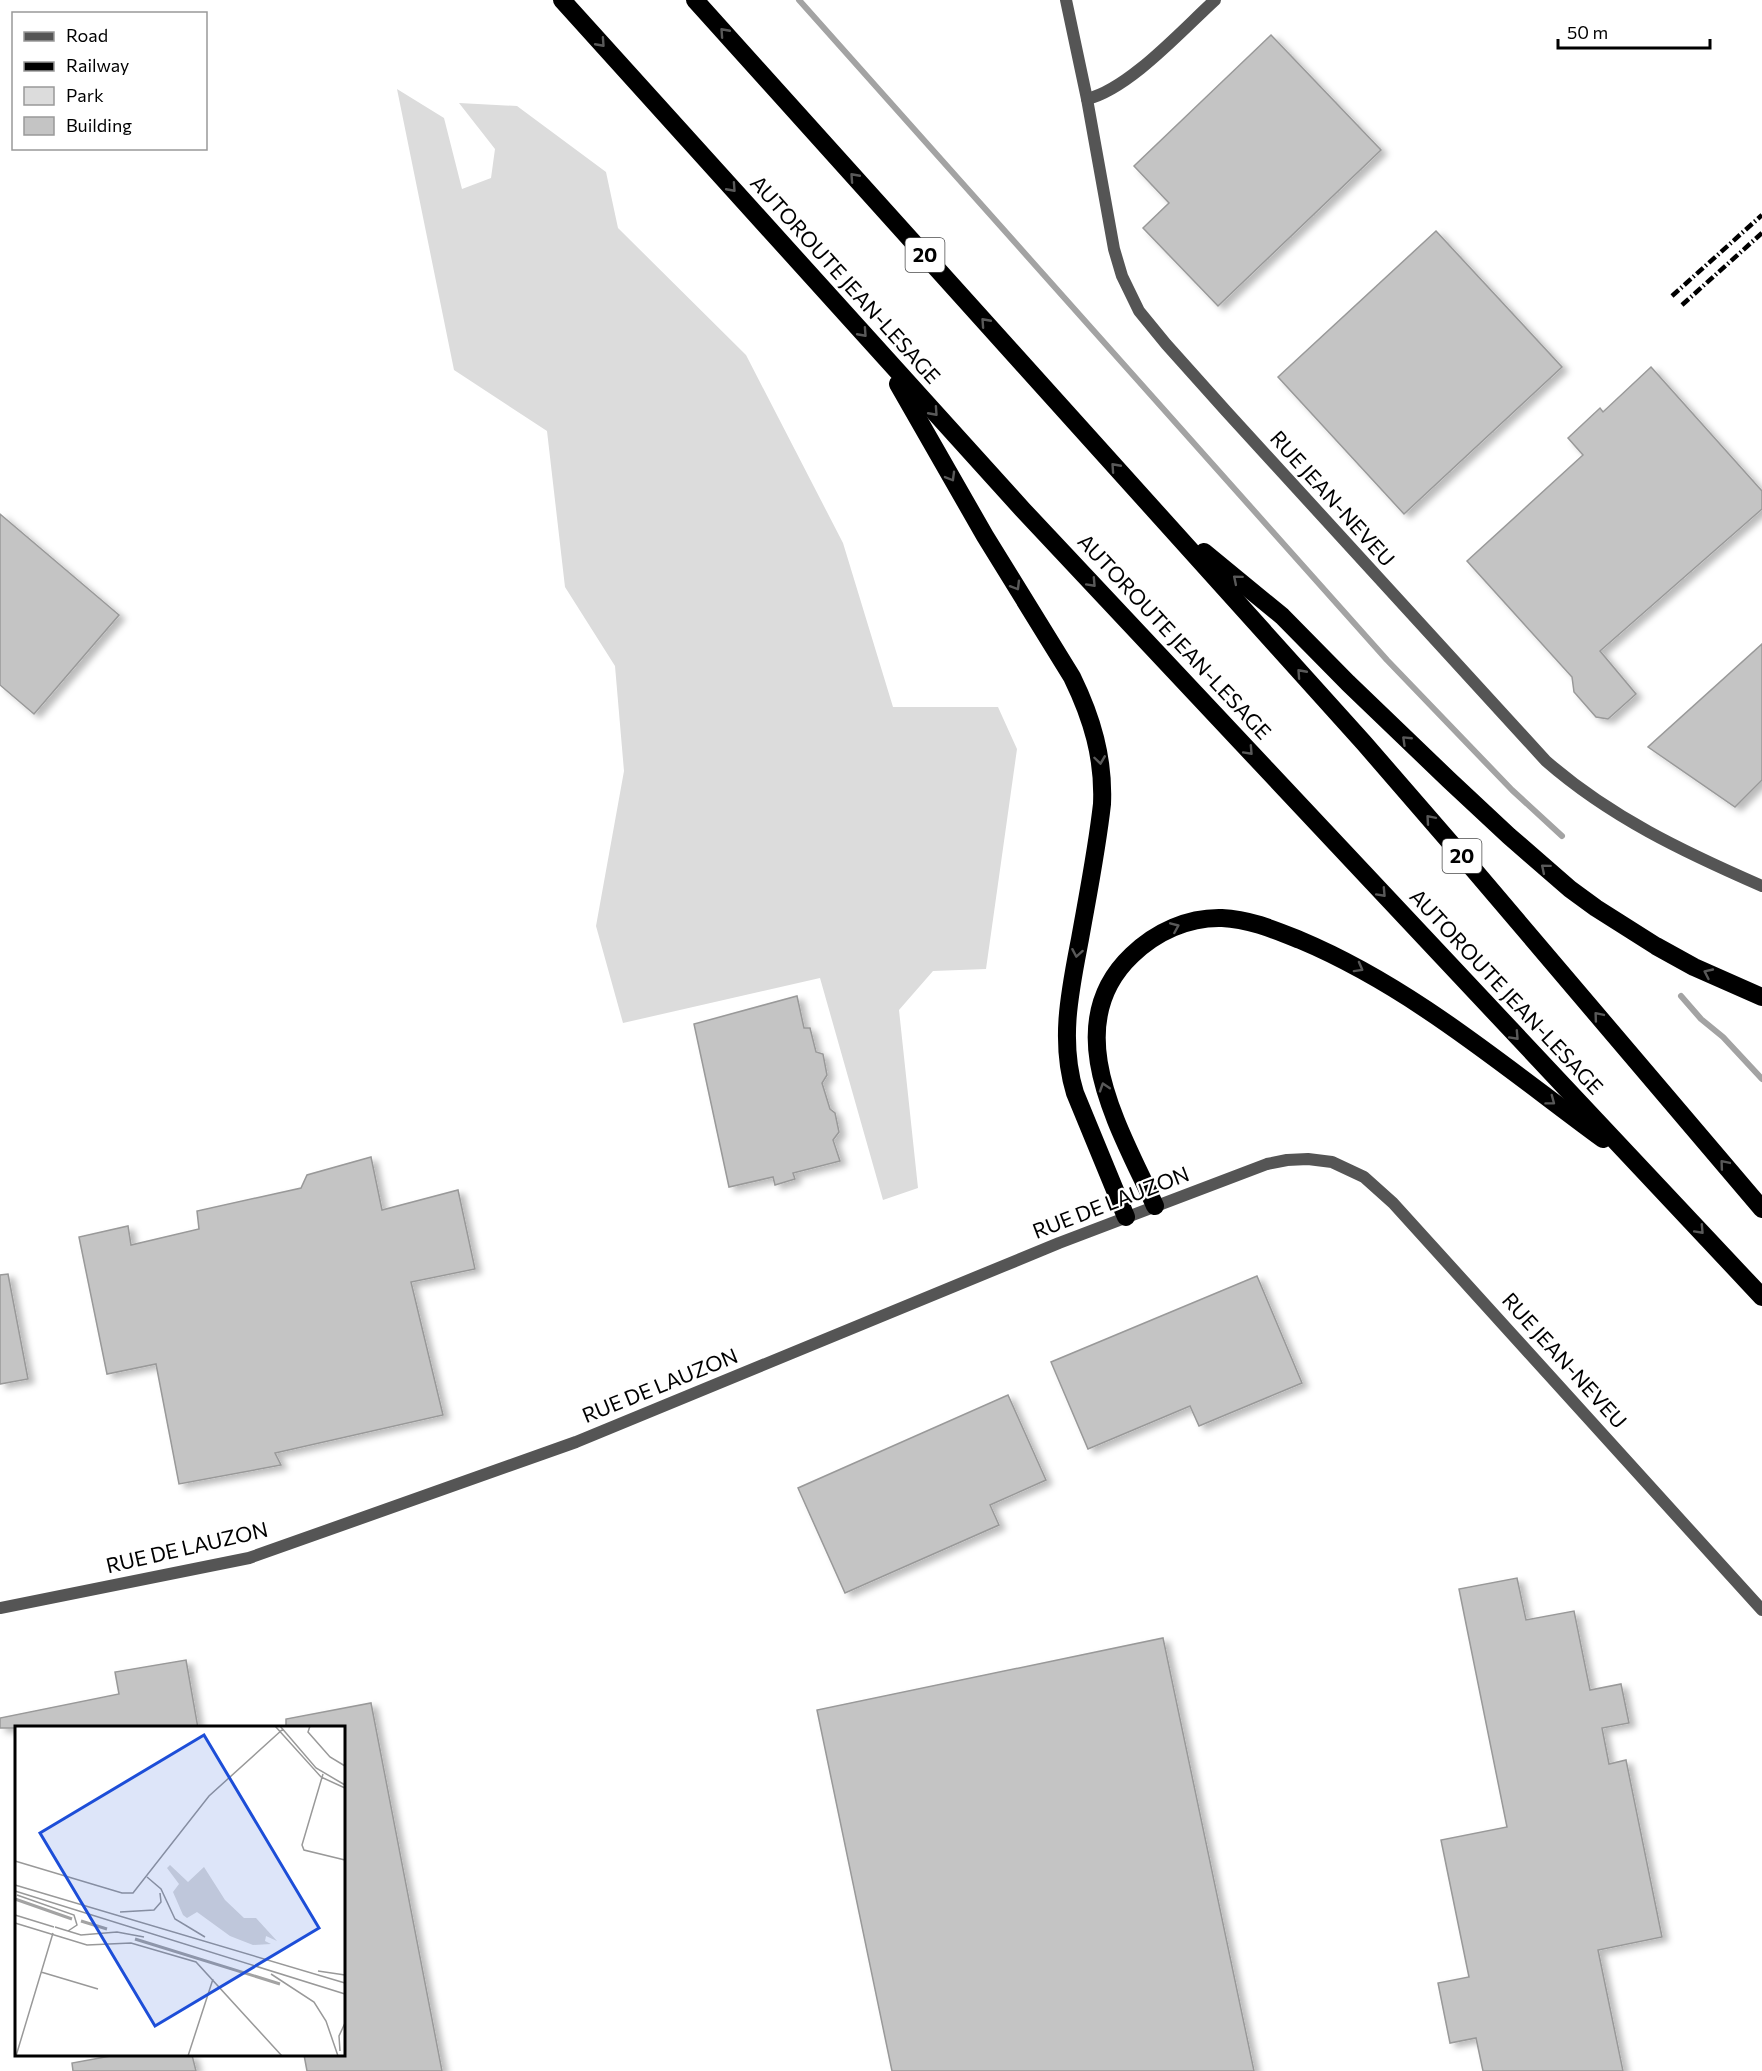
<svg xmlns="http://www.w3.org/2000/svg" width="1762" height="2071" font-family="Commissioner,sans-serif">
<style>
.green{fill:#dcdcdc}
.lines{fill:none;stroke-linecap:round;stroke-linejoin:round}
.stream{stroke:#a3a3a3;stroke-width:6}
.building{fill:#c4c4c4;stroke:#999;stroke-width:1.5;filter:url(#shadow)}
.minor{stroke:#555;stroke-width:12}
.tertiary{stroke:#555;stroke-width:12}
.motorway{stroke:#000;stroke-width:18}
.rail{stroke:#000;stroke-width:4.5;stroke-dasharray:9 3 1.5 3;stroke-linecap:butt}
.oneway{stroke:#595959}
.labels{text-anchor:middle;stroke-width:4.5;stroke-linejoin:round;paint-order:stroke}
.shield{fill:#fff;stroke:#4c4c4c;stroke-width:1.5}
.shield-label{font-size:20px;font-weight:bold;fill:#000}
.street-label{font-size:21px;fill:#000;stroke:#fff}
.inset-river{fill:none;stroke:#a3a3a3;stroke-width:3}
.inset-road{fill:none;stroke:#999;stroke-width:1.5}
.view{fill:#1d4ed8;fill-opacity:0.15;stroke:#1d4ed8;stroke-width:3}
.inset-edge{fill:none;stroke:#000;stroke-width:3}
</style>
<defs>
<filter id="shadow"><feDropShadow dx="6" dy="4" stdDeviation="3" flood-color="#0004"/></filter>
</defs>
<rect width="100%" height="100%" fill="#fff"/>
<!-- green -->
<path class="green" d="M397 89 444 118 462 189 491 178 495 149 459 103 517 106 606 172 618 228 746 355 843 543 893 707H998L1017 749 986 969 933 971 899 1010 918 1188 883 1200 820 978 623 1023 596 926 624 771 615 666 565 587 547 431 454 370Z"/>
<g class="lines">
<!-- stream -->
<g class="stream">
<path d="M799 0 1387 660 1512 790 1562 836"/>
<path d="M1681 996 1701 1019 1723 1037 1762 1079"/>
</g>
</g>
<!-- building -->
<g class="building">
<path d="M1271 35 1381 150 1218 306 1143 228 1169 203 1134 166Z"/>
<path d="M1436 231 1562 367 1404 514 1278 377Z"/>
<path d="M1651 367 1762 491V509L1600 651 1636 694 1608 719 1596 717 1574 692 1572 677 1467 561 1583 455 1568 438 1600 408 1603 412Z"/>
<path d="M0 514 119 615 34 714 0 685Z"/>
<path d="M1762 644V780L1735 807 1648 747Z"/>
<path d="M797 996 804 1028H810L816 1052 823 1054 827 1075 822 1083 830 1109 835 1113 839 1132 833 1140 840 1161 793 1173 795 1179 775 1185 773 1177 729 1187 694 1024Z"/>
<path d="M371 1157 382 1210 458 1190 475 1269 411 1282 443 1415 275 1453 281 1465 179 1484 156 1364 107 1374 79 1237 128 1226 131 1245 199 1229 197 1211 301 1188 307 1175Z"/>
<path d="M8 1274 28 1379 0 1384V1275Z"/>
<path d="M1257 1276 1302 1383 1199 1426 1190 1406 1088 1449 1051 1362Z"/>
<path d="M1008 1395 1046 1480 990 1505 999 1525 845 1593 798 1488Z"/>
<path d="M1517 1578 1526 1620 1574 1611 1590 1690 1621 1684 1629 1723 1602 1728 1609 1764 1626 1760 1662 1937 1598 1950 1623 2071H1483L1476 2038 1450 2043 1438 1983 1469 1977 1441 1840 1507 1827 1459 1589Z"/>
<path d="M1163 1638 1254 2071H892L817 1710Z"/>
<path d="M186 1660 198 1728H0V1718L119 1694 115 1672Z"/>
<path d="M371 1703 442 2071H307L304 2055H344V1728H286V1719Z"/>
<path d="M116 2055H192L196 2071H73L72 2063Z"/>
</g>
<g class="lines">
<!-- minor -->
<g class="minor">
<path d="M1066 0 1087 99 1114 249 1122 276 1139 311 1166 344 1226 411 1546 761C1610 817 1684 852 1762 886"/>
<path d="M1087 99C1129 89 1182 30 1215 0"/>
</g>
<!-- tertiary -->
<path class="tertiary" d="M0 1608 249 1558 576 1442 1059 1243 1267 1164 1287 1160 1308 1159 1332 1162 1364 1177 1393 1203 1762 1610"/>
<!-- motorway -->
<g class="motorway">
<path d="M562 0 1023 510 1762 1297"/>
<path d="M695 0 1364 743 1474 870 1762 1209"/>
<path d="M898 384 985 536 1072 677C1092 718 1104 758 1102 804 1097 849 1088 894 1080 939 1070 991 1059 1041 1075 1093L1126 1217"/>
<path d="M1204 552 1282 616 1348 683 1449 780 1509 836 1570 889 1596 908 1656 946 1694 967 1762 997"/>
<path d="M1155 1206C1121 1130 1056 1027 1132 955 1156 932 1188 917 1222 918 1249 919 1275 930 1300 940 1412 987 1506 1068 1603 1139"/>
</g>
<!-- rail -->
<g class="rail">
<path d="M1672 296 1762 215"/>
<path d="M1682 305 1762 233"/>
</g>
</g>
<!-- one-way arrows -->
<defs><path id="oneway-chevron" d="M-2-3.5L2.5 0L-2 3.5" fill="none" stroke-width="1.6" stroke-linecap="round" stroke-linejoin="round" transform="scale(1.5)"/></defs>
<g class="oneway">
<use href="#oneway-chevron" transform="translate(724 32) rotate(-132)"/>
<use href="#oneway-chevron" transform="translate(601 43) rotate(48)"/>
<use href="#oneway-chevron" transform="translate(854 177) rotate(-132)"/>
<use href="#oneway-chevron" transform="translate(732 188) rotate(48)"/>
<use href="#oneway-chevron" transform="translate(985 322) rotate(-132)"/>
<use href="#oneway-chevron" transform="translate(863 333) rotate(48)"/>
<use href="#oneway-chevron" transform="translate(934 412) rotate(48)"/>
<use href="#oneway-chevron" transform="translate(1115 467) rotate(-132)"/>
<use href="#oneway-chevron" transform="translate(951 477) rotate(60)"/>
<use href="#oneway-chevron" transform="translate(1237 579) rotate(-140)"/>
<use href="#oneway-chevron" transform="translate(1092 583) rotate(47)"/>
<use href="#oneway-chevron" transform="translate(1016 586) rotate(59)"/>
<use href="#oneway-chevron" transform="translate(1301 673) rotate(-132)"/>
<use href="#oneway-chevron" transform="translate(1406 740) rotate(-136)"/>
<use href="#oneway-chevron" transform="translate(1249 751) rotate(47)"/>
<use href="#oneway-chevron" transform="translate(1100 760) rotate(82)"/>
<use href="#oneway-chevron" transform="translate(1430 819) rotate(-131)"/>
<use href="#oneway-chevron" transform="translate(1545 868) rotate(-140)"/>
<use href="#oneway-chevron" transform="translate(1382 893) rotate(47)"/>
<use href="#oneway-chevron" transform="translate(1175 927) rotate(-23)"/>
<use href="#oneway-chevron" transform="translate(1077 953) rotate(100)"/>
<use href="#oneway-chevron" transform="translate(1359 968) rotate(29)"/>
<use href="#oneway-chevron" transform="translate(1708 973) rotate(-155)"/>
<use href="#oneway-chevron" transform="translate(1598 1016) rotate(-130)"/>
<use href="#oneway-chevron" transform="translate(1515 1036) rotate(47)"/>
<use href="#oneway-chevron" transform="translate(1104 1087) rotate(-108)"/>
<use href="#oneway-chevron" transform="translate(1551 1101) rotate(37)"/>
<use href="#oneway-chevron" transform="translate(1724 1164) rotate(-130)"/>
<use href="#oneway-chevron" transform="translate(1700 1230) rotate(47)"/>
</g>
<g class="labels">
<!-- shield labels -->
<g class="shield">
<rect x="905.5" y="238" width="39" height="34" rx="4.5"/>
<rect x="1442.5" y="839" width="39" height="34" rx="4.5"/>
</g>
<g class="shield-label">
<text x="925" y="262">20</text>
<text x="1462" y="863">20</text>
</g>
<!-- street labels -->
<g class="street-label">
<text transform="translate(845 280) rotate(48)" y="7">AUTOROUTE JEAN-LESAGE</text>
<text transform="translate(1332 499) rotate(48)" y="7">RUE JEAN-NEVEU</text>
<text transform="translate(1174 637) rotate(47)" y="7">AUTOROUTE JEAN-LESAGE</text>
<text transform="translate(1506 992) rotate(47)" y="7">AUTOROUTE JEAN-LESAGE</text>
<text transform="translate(1111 1203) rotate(-21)" y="7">RUE DE LAUZON</text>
<text transform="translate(1564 1361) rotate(48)" y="7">RUE JEAN-NEVEU</text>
<text transform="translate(660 1386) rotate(-22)" y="7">RUE DE LAUZON</text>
<text transform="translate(187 1548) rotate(-13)" y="7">RUE DE LAUZON</text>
</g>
</g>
<!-- overview -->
<g transform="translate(15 1726)">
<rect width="330" height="330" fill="#fff"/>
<path d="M155 139 173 156 189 141 210 174 229 192H241L262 215 251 210 250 215 256 218 238 219 215 210 182 186 172 192 168 189 158 166 164 158 152 142Z" fill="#dcdcdc"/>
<path class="inset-river" d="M0 173 57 193M66 195 92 203M120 213 265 258"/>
<path class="inset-road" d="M260 0 306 51 330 62M265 0 301 42 330 59M295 0 293 6 315 31 330 40M308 48 287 119 289 124 330 134M0 135 107 167H118L194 70 268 3M132 151 146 163 160 193 190 211M0 159 330 257M0 165 330 268M2 169 59 189 62 199 53 205M105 186 139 184 146 176 145 167M0 189 39 201M0 197 72 219 116 217 181 236 267 330M40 201 66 209 102 206 129 211M303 245 330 249M26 246 83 263M256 248 299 276 311 295 323 330M325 325 324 310 330 297M1 330 38 207M173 330 198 253"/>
<path class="view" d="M189 9 304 202 140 300 25 107Z"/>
<rect width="330" height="330" class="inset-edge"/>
</g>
<!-- legend -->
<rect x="12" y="12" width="195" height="138" fill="#ffffff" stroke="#999999" stroke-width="1.5"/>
<rect x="24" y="32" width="30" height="9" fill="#555555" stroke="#999999" stroke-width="1.5"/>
<text x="66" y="42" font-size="18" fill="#000000">Road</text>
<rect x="24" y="62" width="30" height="9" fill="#000000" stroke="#999999" stroke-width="1.5"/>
<text x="66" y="72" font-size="18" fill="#000000">Railway</text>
<rect x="24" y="87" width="30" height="18" fill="#dcdcdc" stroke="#999999" stroke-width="1.5"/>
<text x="66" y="102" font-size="18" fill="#000000">Park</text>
<rect x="24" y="117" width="30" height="18" fill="#c4c4c4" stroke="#999999" stroke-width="1.5"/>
<text x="66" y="132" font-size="18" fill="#000000">Building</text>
<!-- scale -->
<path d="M1558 39v9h152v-9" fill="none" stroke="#000000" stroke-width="3"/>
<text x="1567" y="39" font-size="18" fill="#000000" stroke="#ffffff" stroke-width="4.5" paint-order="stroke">50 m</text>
</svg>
